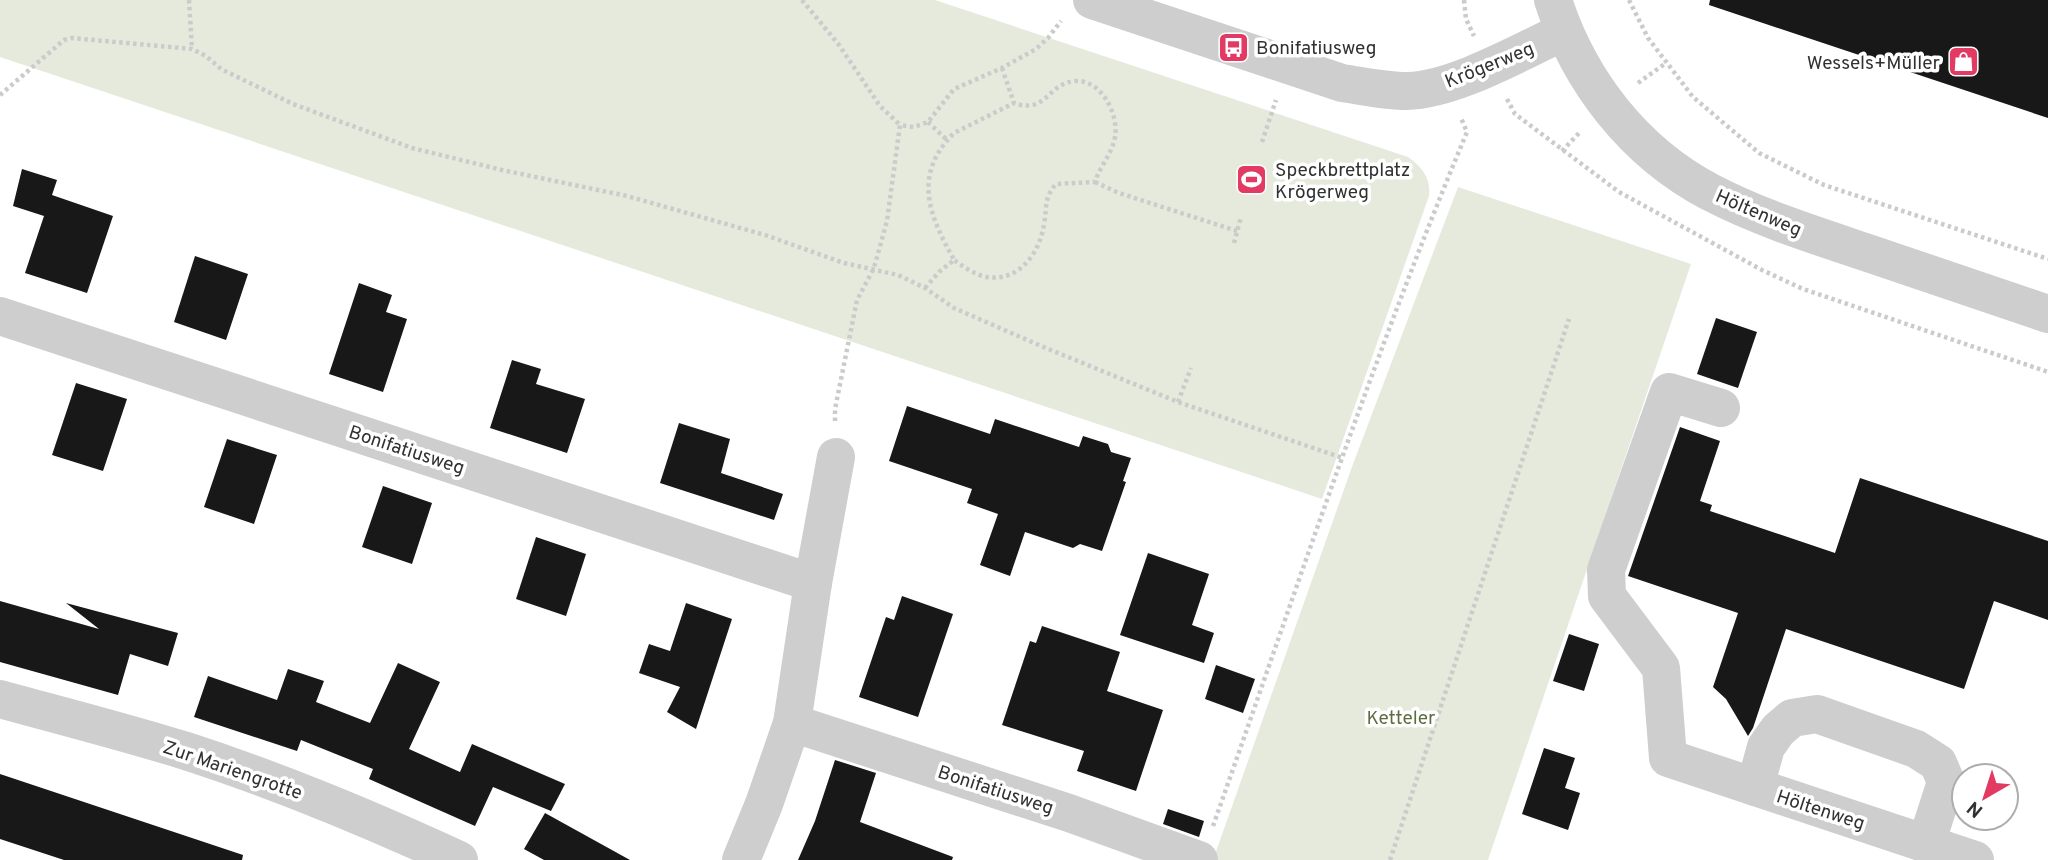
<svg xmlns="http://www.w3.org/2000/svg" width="2048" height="860" font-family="Overpass,sans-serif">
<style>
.green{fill:#e6eadd}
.building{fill:#181818}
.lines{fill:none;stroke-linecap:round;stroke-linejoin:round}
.path{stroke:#cbcbcb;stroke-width:4.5;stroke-dasharray:3.5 3.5;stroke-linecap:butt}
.minor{stroke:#cecece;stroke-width:38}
.labels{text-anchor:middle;stroke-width:7;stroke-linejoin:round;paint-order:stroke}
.poi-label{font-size:19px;fill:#313131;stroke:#fff;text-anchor:start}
.street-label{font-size:19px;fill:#313131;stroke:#fff}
.park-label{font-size:19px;fill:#5c6d3f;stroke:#fff}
</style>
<rect width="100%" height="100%" fill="#fff"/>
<!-- green -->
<g class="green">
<path d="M0 0H935L1408 157C1422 167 1431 178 1429 196L1322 499 0 57Z"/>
<path d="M1458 187 1691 264 1488 860H1213L1353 464Z"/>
</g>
<!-- building -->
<g class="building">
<path d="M1710 0H2048V118L1709 5Z"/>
<path d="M22 169 57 180 52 195 113 216 87 293 25 273 44 216 13 206Z"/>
<path d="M195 256 248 274 226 340 174 322Z"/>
<path d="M359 283 392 295 386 312 407 319 383 392 329 374Z"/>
<path d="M1716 318 1757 332 1738 388 1697 374Z"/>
<path d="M512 360 541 369 536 384 585 399 567 453 490 428Z"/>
<path d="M76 383 127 399 103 471 52 455Z"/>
<path d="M907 406 990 434 995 419 1079 447 1083 436 1108 444 1111 452 1131 458 1123 481 1126 482 1102 551 1080 544 1073 548 1025 532 1010 576 980 565 998 514 967 503 972 489 889 461Z"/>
<path d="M679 423 730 439 721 473 783 494 774 520 660 483Z"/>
<path d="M1680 427 1720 441 1700 501 1712 505 1710 511 1835 553 1860 478 2048 541V620L1994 601 1964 689 1786 629 1753 728 1748 736 1726 699 1713 687 1738 613 1628 576Z"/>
<path d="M227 439 277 455 254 524 204 507Z"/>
<path d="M383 486 432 503 412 564 362 547Z"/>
<path d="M536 537 586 554 566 616 516 599Z"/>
<path d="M1148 553 1209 574 1192 625 1214 633 1204 663 1120 635Z"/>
<path d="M902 596 953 614 918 717 859 697 886 617 894 620Z"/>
<path d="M0 601 99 629 66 603 178 633 168 666 130 654 118 695 0 662Z"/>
<path d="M686 603 732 619 696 729 667 712 680 687 639 673 649 644 670 651Z"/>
<path d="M1042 626 1120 652 1107 691 1163 710 1136 791 1077 771 1084 751 1002 725 1030 641 1036 643Z"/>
<path d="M1569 634 1599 644 1584 691 1553 681Z"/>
<path d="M398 663 440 682 409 749 460 772 472 744 565 784 551 811 493 787 475 826 369 779 373 769 301 740 297 751 194 717 208 676 277 700 288 669 324 681 316 702 370 723Z"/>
<path d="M1216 665 1255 679 1243 713 1205 699Z"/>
<path d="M1544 748 1575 758 1565 788 1580 793 1568 830 1522 814Z"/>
<path d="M835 760 876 773 860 822 953 857 952 860H798L815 821Z"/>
<path d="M0 774 243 855 242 860H64L0 839Z"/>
<path d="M1168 809 1204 821 1199 837 1163 824Z"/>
<path d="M545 813 630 860H544L524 849Z"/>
</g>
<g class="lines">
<!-- path -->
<g class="path">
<path d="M189 0 192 49"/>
<path d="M802 0 839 45 880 106 900 125"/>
<path d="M1464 0 1466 19 1474 36"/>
<path d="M1629 0 1648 38 1693 97 1759 153 1824 185 2048 259"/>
<path d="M1002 68 1014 103"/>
<path d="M1638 83 1666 63"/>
<path d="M0 95 64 40 72 38 192 49 206 56 221 69 293 104 412 148 502 170 627 196 765 235 844 263 898 275 925 288 954 308 1041 346 1178 402 1343 458"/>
<path d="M1507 99 1515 114 1619 192 1762 270 1803 289 2048 372"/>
<path d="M928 122 947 140"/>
<path d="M1262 142 1276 100"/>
<path d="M1562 151 1581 131"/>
<path d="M1095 182 1119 193 1237 231"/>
<path d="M1234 243 1241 217"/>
<path d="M925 288 939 272 954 260C929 215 912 175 954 133L1014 103C1047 115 1048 82 1076 81 1102 80 1119 115 1115 137 1112 154 1100 166 1095 182L1056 184C1044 197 1047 208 1044 224 1040 253 1019 282 987 277 975 275 964 267 954 260"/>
<path d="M1178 402 1191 368"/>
<path d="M835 421V409L857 300 874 268 887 221 900 125 914 127 928 122 954 89 1002 68 1036 49 1048 38 1061 21"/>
<path d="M1213 826C1295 594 1372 359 1467 132L1461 118"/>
<path d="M1390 860 1569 319"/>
</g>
<!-- minor -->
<g class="minor">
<path d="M1092 0 1342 83C1363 86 1385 91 1407 91 1454 90 1520 52 1563 32"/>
<path d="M1553 0C1579 81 1634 152 1710 192 1758 217 1811 234 1862 251 1924 272 1986 293 2048 314"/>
<path d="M0 316 813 583 792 723 764 804 741 860"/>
<path d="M1721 408 1669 392 1606 570 1607 596 1661 668 1668 758 1975 860"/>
<path d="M813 583 836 457"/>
<path d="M0 699C62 716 125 732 186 751 279 781 370 819 459 860"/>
<path d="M792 723 1069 813 1199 860"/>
<path d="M1755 787 1766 747 1778 730 1792 718 1817 714 1916 749 1938 763 1946 782 1926 844"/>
</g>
</g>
<!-- icons -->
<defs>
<symbol id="bus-square" viewBox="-11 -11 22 22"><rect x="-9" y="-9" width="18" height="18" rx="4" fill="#e23a62" stroke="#fff"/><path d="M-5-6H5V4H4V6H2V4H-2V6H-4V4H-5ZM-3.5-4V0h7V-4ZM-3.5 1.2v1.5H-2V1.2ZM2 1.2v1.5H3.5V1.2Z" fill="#fff"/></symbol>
<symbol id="shop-square" viewBox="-11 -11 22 22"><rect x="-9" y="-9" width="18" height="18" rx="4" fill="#e23a62" stroke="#fff"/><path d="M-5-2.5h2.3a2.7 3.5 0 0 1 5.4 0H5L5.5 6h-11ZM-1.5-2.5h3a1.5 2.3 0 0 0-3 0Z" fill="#fff"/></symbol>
<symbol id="stadium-square" viewBox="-11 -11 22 22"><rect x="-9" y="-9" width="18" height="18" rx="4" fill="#e23a62" stroke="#fff"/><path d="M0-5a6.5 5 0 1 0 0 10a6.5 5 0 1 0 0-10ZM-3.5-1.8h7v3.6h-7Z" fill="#fff"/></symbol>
</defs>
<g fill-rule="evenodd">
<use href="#bus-square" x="1216" y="30" width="35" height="35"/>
<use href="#shop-square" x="1946" y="44" width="35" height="35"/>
<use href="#stadium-square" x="1234" y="162" width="35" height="35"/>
</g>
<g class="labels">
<!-- poi labels -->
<g class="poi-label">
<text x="1256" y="54">Bonifatiusweg</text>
<text x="1940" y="69" text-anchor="end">Wessels+Müller</text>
<text x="1275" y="176">Speckbrettplatz<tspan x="1275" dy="22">Krögerweg</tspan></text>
</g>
<!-- street labels -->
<g class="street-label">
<text transform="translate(1489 64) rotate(-22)" y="7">Krögerweg</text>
<text transform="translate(1759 212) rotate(23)" y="7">Höltenweg</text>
<text transform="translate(407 449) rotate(18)" y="7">Bonifatiusweg</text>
<text transform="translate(233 769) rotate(19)" y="7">Zur Mariengrotte</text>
<text transform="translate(996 789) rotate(18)" y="7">Bonifatiusweg</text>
<text transform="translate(1821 809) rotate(18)" y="7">Höltenweg</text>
</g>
<!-- park labels -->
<g class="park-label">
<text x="1401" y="724">Ketteler</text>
</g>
</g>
<!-- north arrow -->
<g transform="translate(1985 797) rotate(219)"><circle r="33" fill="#ffffff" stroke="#adadad" stroke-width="2"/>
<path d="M0-5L12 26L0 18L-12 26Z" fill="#e23a62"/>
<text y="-10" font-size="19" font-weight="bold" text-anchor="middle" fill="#313131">N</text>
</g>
</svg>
